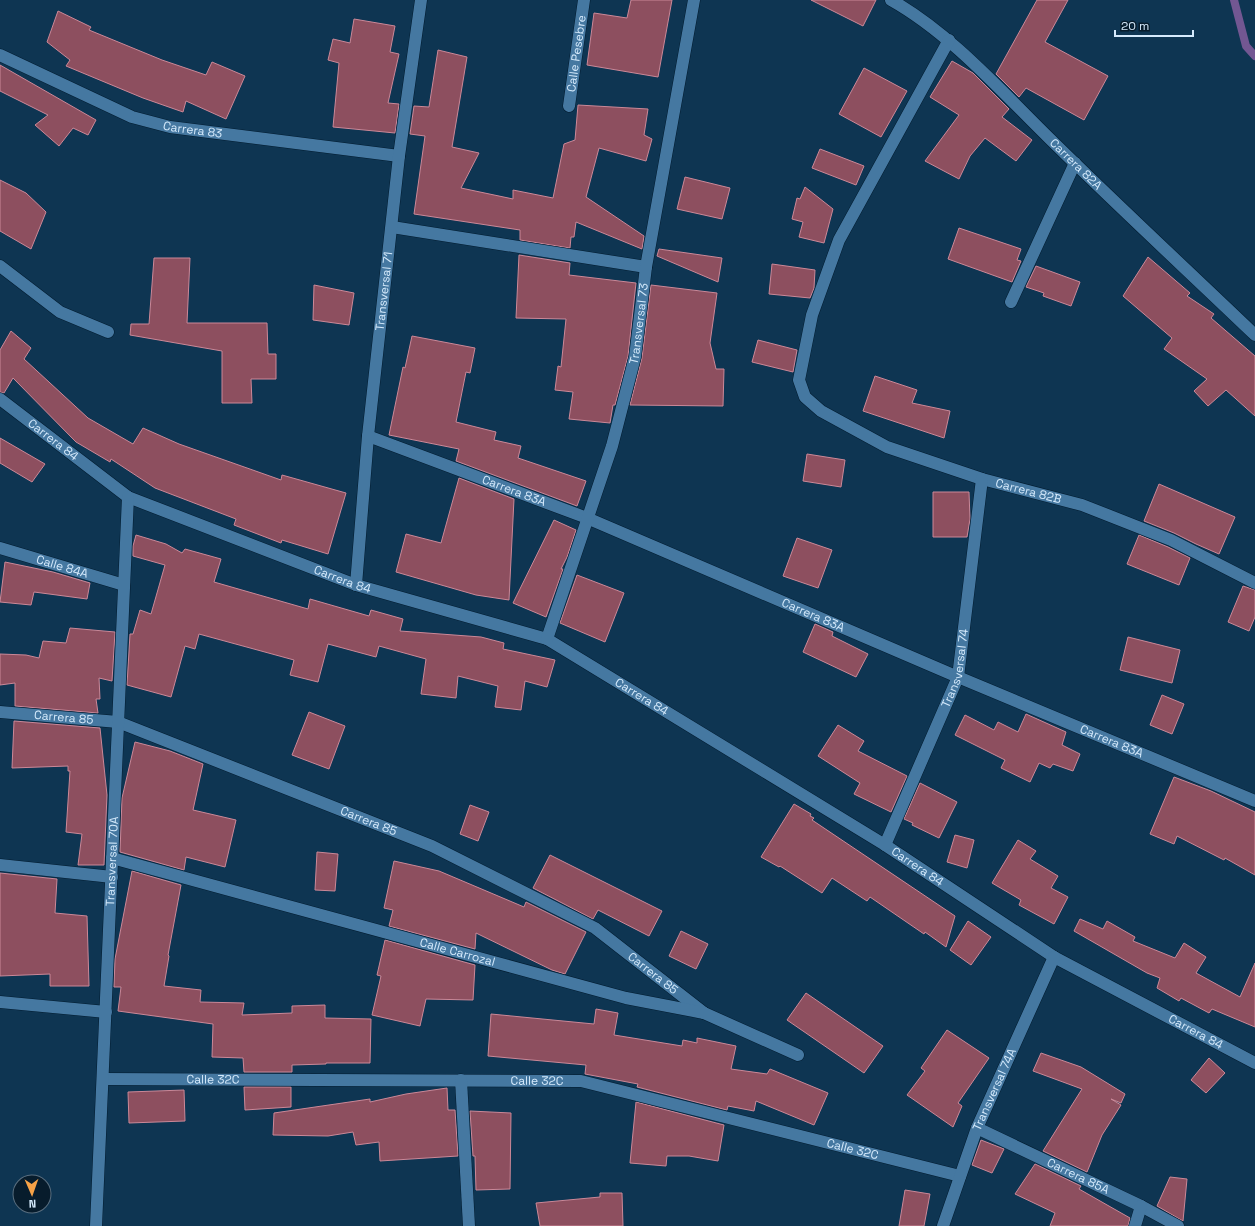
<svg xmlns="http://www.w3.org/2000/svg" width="1255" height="1226" font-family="'Space Grotesk',sans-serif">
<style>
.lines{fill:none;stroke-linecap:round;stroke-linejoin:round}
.stream{stroke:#725792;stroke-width:8}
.building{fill:#8d4f5f;stroke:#cb8898}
.minor-casing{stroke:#021c30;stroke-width:13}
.minor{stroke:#4578a1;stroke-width:12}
.labels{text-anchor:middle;stroke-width:3;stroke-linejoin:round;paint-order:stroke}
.street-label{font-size:12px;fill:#d5eafc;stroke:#071c2c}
</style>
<rect width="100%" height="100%" fill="#0e3552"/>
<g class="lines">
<!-- stream -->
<path class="stream" d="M1234 0 1246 46 1255 56"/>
</g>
<!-- building -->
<g class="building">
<path d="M631 0H672L658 77 587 65 594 13 627 18Z"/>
<path d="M811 0H876L863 26Z"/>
<path d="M1037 0H1068L1045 42 1108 76 1084 120 1026 88 1019 97 996 74Z"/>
<path d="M58 11 91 27 89 30 162 60 206 75 212 62 245 76 226 119 186 101 183 112 143 98 66 66 70 60 47 42Z"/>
<path d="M354 19 395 26 390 52 399 54 388 103 399 104 395 133 333 127 339 63 328 60 333 39 350 43Z"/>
<path d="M438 50 467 57 452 147 479 153 461 188 513 199V190L553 198 564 144 575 140 578 105 648 109 644 135 652 139 646 161 599 148 586 197 644 236 642 249 576 222 574 237H571L570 248 520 240V230L414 214 425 136 410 134 414 106 429 107Z"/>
<path d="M952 61 973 73 1009 109 1002 117 1032 140 1016 161 985 138 970 156 959 179 925 161 959 115 930 97Z"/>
<path d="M0 65 96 120 88 135 73 128 59 146 35 125 48 115 0 91Z"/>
<path d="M864 68 907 91 881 137 839 114Z"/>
<path d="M820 149 864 166 856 185 812 168Z"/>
<path d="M685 177 730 188 722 219 677 209Z"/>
<path d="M0 180 26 193 46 212 31 249 0 231Z"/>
<path d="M805 187 833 209 824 243 799 237 803 222 792 219 797 198 800 199Z"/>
<path d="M959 228 1021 249 1017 260 1021 261 1012 282 948 259Z"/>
<path d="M659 249 722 258 718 282 657 256Z"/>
<path d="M519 255 570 263 569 275 636 283 628 356 615 405H613L610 423 569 419 573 392 555 390 558 366 561 367 566 319 516 318Z"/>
<path d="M1148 257 1190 293 1187 296 1214 314 1211 318 1255 356V416L1226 390 1208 406 1194 391 1207 379 1164 349 1172 338 1123 296Z"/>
<path d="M154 258H190L187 323H267L268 354H276V379H251L252 403H222V351L130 335 131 324H149Z"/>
<path d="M772 264 815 270 814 288 810 298 769 294Z"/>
<path d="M1036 266 1080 282 1071 306 1043 296 1044 293 1026 287Z"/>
<path d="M314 285 354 293 349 325 313 320Z"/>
<path d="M651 285 717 293 710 343 716 369H724L723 406 630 405 642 358Z"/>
<path d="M11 331 31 348 24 359 88 418 133 444 143 428 179 444 281 480 282 475 346 493 328 554 282 540 281 543 234 525 236 519 155 488 111 459 110 462 76 442 13 378 4 393 0 392V350Z"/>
<path d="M412 336 475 348 470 373 466 372 456 422 496 432 494 440 521 446 518 458 586 481 577 506 456 461 459 449 389 435 403 367 405 368Z"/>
<path d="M758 340 797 350 793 372 752 362Z"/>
<path d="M875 376 917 390 912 403 950 411 944 438 863 411Z"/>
<path d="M0 438 45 464 32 482 0 463Z"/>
<path d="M807 454 845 460 841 487 803 481Z"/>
<path d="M459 478 514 499 509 600 476 595 396 572 406 534 441 543Z"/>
<path d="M1159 484 1235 517 1219 554 1196 544 1174 533 1144 521Z"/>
<path d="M933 492H969L970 519 967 537H933Z"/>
<path d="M554 520 576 530 567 557 561 569H563L546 617 513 603Z"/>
<path d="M136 535 166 544 182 553 185 549 221 559 214 582 308 609 310 599 369 616 371 610 403 619 400 631 481 637 504 643 503 649 555 660 547 687 525 681 521 710 495 707 498 686 458 676 456 698 421 694 426 659 379 646 376 657 328 644 318 682 290 675 294 660 199 634 195 649 185 646 171 697 127 685 130 634H133L140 610 151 614 165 565 133 556V546Z"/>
<path d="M1139 535 1168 547 1190 558 1179 585 1127 564Z"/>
<path d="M797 538 832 550 818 588 783 576Z"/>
<path d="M5 562 53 572 90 583 87 599 34 592 31 605 0 602Z"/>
<path d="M577 575 624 593 605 642 560 623Z"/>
<path d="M1243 586 1255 590V617L1249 631 1228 622Z"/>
<path d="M815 624 833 632 832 636 868 654 856 677 803 652Z"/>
<path d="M70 628 115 632 112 681 99 678 100 699H96L98 713 15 706V683L0 685V654L26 655 39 658 43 641 66 643Z"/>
<path d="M1128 637 1180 650 1172 683 1120 670Z"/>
<path d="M1162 695 1184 704 1172 734 1150 725Z"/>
<path d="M309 712 345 726 329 769 292 755Z"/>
<path d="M1026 714 1066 732 1062 745 1080 754 1073 771 1053 764 1050 768 1039 763 1030 782 1001 768 1005 760 955 735 965 715 994 730 998 722 1018 732Z"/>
<path d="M14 721 100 728 107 795 104 865H78L82 834 66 832 70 771H68V766L12 768Z"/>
<path d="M838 725 864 741 858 751 907 776 891 812 854 794 860 783 818 756Z"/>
<path d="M135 742 170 751 203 764 193 810 236 820 225 867 186 857 184 870 120 852 122 798Z"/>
<path d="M1174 777 1211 791 1255 812V875L1225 858 1224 860 1177 836 1174 844 1150 834Z"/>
<path d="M920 783 957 802 939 838 912 825 913 823 904 819Z"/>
<path d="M794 804 811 814 810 816 814 818 812 820 955 916 946 947 925 932 924 934 870 897 867 901 832 878 822 893 780 866 779 867 761 857Z"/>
<path d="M470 805 489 812 478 841 460 834Z"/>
<path d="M955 835 974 840 967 868 947 862Z"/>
<path d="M1018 840 1036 851 1030 859 1058 876 1051 888 1068 897 1054 924 1019 905 1021 900 992 883Z"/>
<path d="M317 852 338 854 335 891 315 890Z"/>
<path d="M550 855 662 911 649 936 598 910 593 919 533 888Z"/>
<path d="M394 861 439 871 524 907 526 902 586 932 565 974 552 970 476 933 475 949 389 926 393 910 384 908Z"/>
<path d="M132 871 181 885 168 955 169 956 164 986 201 990 200 1002 244 1003 242 1015 292 1013V1006L325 1005V1018L371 1019 370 1063H326V1064L292 1065V1072H244L243 1058 212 1057 213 1024 118 1011 121 987H114L115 959Z"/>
<path d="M0 873 57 879 55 913 87 916 89 986H50V974L0 976Z"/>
<path d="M1080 919 1103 929 1107 921 1135 937 1133 941 1175 958 1184 943 1206 957 1196 973 1240 997 1255 963V1027L1212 1009 1209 1013 1181 998 1179 1001 1157 988 1160 978 1147 973 1074 931Z"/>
<path d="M968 921 991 937 971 965 950 950Z"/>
<path d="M681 931 708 944 696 969 669 956Z"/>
<path d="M385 940 475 965 473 1000 426 999 420 1026 372 1015 381 976 377 975Z"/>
<path d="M806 993 883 1046 864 1073 787 1020Z"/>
<path d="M596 1009 618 1013 614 1035 682 1046 683 1040 697 1043V1038L736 1046 731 1069 767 1074 770 1069 828 1093 814 1125 756 1101 754 1111 728 1106 727 1110 637 1087 638 1084 585 1074 586 1065 488 1056 491 1014 594 1024Z"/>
<path d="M947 1030 989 1058 958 1103 962 1106 953 1127 907 1095 925 1071 921 1068Z"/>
<path d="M1041 1053 1081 1067 1125 1094 1121 1103 1111 1099 1121 1105 1102 1135 1087 1172 1043 1151 1082 1089 1033 1071Z"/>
<path d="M1209 1058 1225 1073 1206 1093 1191 1080Z"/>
<path d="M244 1087H291V1107L245 1110Z"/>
<path d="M447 1088 448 1110H455L458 1156 380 1161 379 1142 356 1145 353 1132 328 1136 273 1135 274 1113 370 1099V1102L406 1094Z"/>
<path d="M184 1090 185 1121 129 1123 128 1092Z"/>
<path d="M636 1102 724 1125 718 1161 689 1156H667L666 1166 630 1163Z"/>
<path d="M470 1111 511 1113 510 1189 476 1190 475 1156H473Z"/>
<path d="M981 1140 1004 1149 992 1173 972 1165Z"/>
<path d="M1035 1164 1081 1186 1079 1189 1130 1218 1128 1226H1050L1055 1213 1015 1194Z"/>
<path d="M1170 1177 1187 1179 1183 1221 1157 1206Z"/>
<path d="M905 1190 930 1194 924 1226H899Z"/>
<path d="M600 1193H622L623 1226H540L536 1203 600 1197Z"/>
</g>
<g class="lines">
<defs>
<g id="minor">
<path id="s1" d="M891 0C950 33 1001 91 1050 139 1117 205 1186 269 1255 335"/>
<path id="s2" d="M949 40 839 240 812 315 799 380 805 397 821 411 887 447 982 479 1082 505 1171 540 1255 583"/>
<path id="s3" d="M0 55 132 117 170 127 399 156"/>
<path id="s4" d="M569 106 584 0"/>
<path d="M392 227 646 267"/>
<path d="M0 266 60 312 108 332"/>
<path d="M1011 302 1075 163"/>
<path id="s5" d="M0 399 128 497 356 585 547 639 885 845 1054 957 1255 1063"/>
<path id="s6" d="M368 436 587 518 958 677 1255 801"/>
<path id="s7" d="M0 548 124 585"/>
<path id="s8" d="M356 585 368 436 399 156 421 0"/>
<path id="s9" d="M547 639 612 446 635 357 646 267 694 0"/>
<path id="s10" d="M0 712 118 722 432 846 595 928 704 1013"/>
<path id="s11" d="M885 845 958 677 982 479"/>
<path id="s12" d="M112 858 626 998 704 1013 798 1055"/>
<path d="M0 865 112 877"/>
<path d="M0 1002 106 1012"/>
<path id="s13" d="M103 1079 581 1081 960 1176"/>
<path d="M461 1080 469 1226"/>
<path id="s14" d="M977 1128 1141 1206 1178 1226"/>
<path id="s15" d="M96 1226 128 497"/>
<path id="s16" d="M943 1226 977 1128 1054 957"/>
<path d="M1135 1226 1141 1206"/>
</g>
</defs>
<!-- minor casing -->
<use href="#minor" class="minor-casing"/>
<!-- minor -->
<use href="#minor" class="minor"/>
</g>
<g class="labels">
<!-- street labels -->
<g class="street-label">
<text dy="4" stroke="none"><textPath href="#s4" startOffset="53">Calle Pesebre</textPath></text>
<text dy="4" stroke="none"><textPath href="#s3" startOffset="208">Carrera 83</textPath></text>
<text dy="4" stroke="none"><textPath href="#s1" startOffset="248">Carrera 82A</textPath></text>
<text dy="4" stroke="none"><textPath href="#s8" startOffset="295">Transversal 71</textPath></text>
<text dy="4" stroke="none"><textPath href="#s9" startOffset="329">Transversal 73</textPath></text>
<text dy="4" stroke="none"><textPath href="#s5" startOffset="67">Carrera 84</textPath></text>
<text dy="4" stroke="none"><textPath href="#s6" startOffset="156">Carrera 83A</textPath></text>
<text dy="4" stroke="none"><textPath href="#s2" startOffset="637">Carrera 82B</textPath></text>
<text dy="4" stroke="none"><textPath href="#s7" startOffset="65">Calle 84A</textPath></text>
<text dy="4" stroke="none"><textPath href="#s5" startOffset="391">Carrera 84</textPath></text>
<text dy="4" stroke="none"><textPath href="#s6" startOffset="480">Carrera 83A</textPath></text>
<text dy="4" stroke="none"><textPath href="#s11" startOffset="191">Transversal 74</textPath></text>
<text dy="4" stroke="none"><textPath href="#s5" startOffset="715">Carrera 84</textPath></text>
<text dy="4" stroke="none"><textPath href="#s10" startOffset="64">Carrera 85</textPath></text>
<text dy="4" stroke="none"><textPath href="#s6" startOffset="804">Carrera 83A</textPath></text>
<text dy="4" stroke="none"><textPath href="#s10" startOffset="388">Carrera 85</textPath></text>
<text dy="4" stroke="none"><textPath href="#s15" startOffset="365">Transversal 70A</textPath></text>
<text dy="4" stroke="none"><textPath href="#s5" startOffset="1039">Carrera 84</textPath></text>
<text dy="4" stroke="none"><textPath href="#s12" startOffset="358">Calle Carrozal</textPath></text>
<text dy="4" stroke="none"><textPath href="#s10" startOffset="712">Carrera 85</textPath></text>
<text dy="4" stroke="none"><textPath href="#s5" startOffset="1363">Carrera 84</textPath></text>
<text dy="4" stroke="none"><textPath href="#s13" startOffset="110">Calle 32C</textPath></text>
<text dy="4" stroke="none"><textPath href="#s13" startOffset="434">Calle 32C</textPath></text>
<text dy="4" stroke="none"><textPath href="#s16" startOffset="146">Transversal 74A</textPath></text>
<text dy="4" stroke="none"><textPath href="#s13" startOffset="758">Calle 32C</textPath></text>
<text dy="4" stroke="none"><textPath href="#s14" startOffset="112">Carrera 85A</textPath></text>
</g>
</g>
<!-- north arrow -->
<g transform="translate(32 1194) rotate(178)"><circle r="19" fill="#071c2c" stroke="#596e7f"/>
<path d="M0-3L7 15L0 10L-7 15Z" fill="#f6a247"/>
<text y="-6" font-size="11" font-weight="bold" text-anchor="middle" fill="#d5eafc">N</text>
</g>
<!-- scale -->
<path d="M1115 30v6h78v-6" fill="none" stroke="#d5eafc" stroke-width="2"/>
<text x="1121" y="30" font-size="12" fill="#d5eafc" stroke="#071c2c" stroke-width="3" paint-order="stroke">20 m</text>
</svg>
